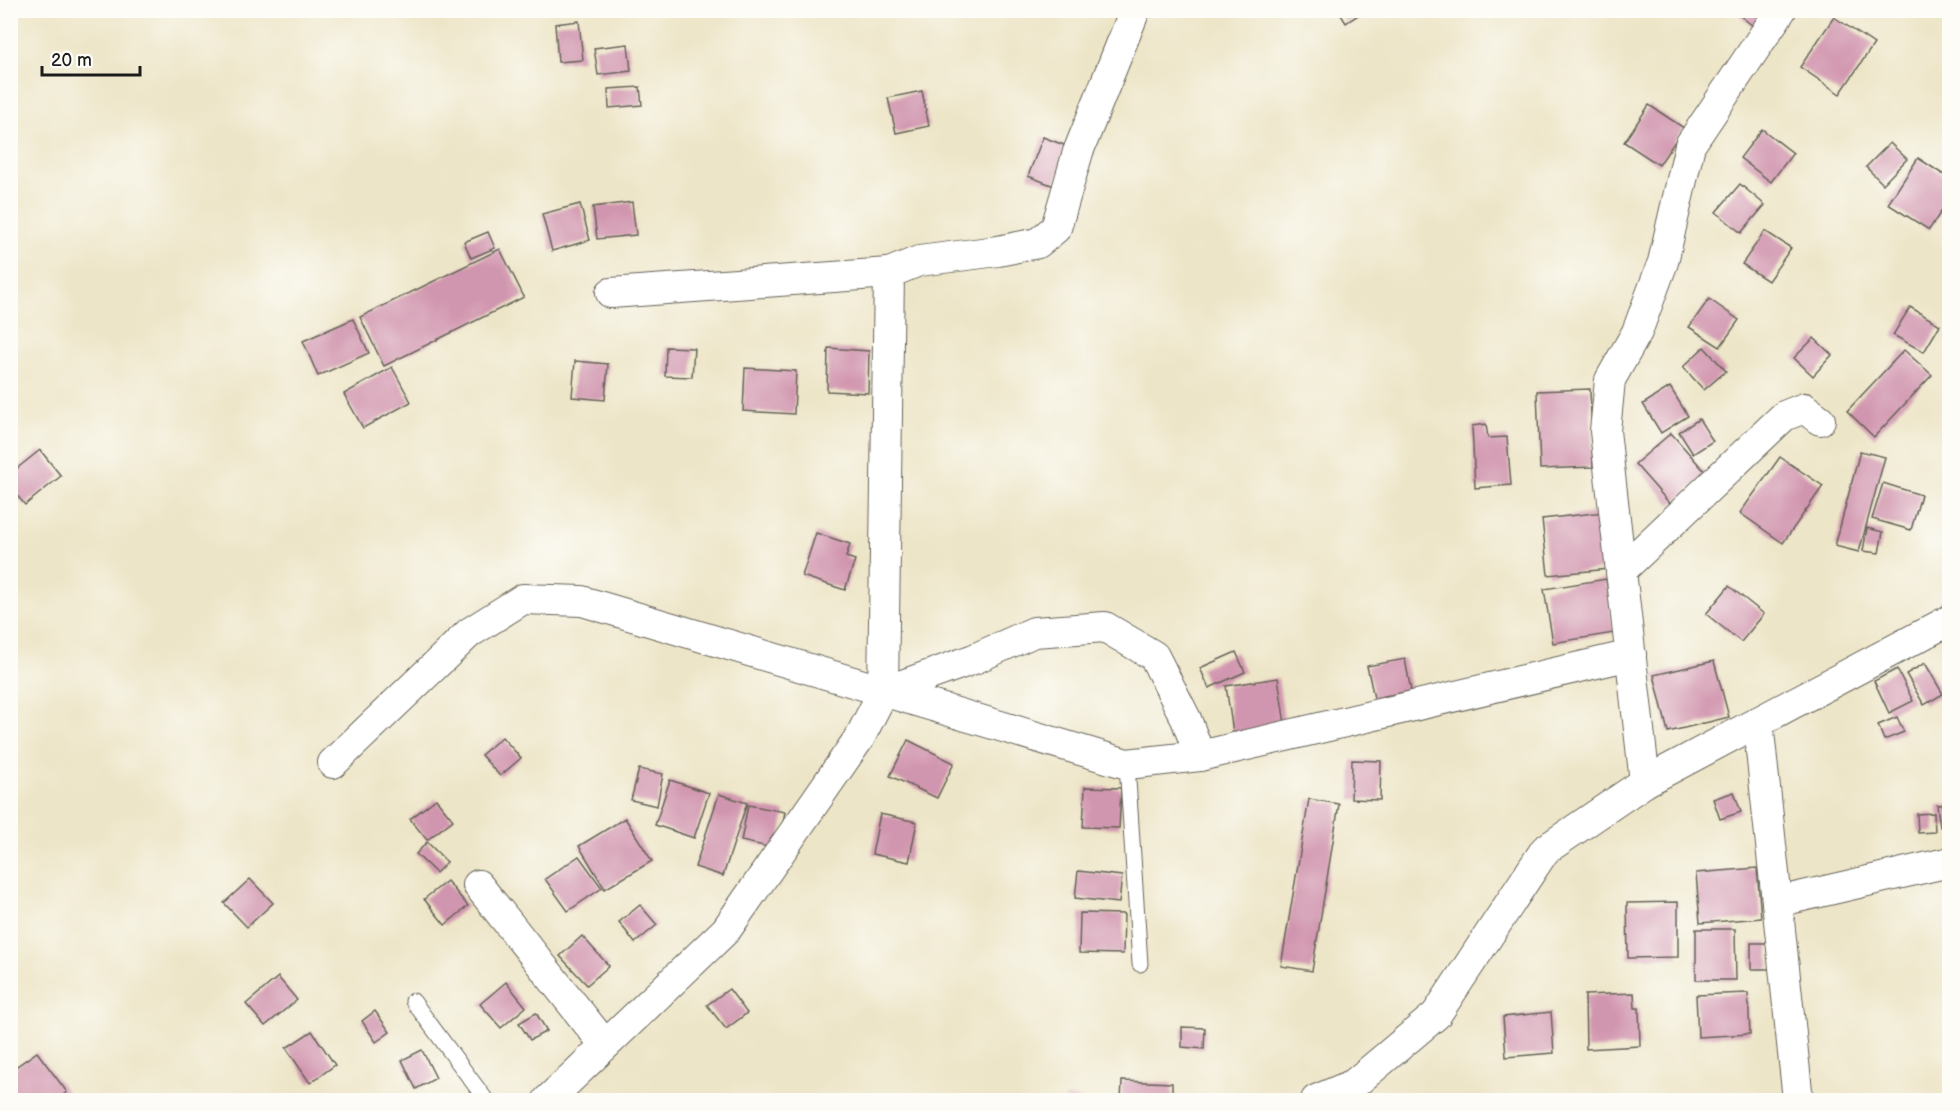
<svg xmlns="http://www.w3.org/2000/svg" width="1960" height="1111" font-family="'Balsamiq Sans',sans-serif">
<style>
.building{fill:#d196af}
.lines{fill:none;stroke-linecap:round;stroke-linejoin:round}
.lane-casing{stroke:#656258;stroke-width:17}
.street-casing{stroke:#656258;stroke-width:32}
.lane{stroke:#fff;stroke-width:15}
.street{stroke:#fff;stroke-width:30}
</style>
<rect width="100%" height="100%" fill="#fdfcf7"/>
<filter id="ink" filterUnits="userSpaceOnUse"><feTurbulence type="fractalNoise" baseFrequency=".0167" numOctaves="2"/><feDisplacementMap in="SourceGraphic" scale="12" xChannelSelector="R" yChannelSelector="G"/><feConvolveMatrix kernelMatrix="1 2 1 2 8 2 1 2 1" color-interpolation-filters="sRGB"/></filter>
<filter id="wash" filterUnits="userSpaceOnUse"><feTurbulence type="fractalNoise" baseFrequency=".008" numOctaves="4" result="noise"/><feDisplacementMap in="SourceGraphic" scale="24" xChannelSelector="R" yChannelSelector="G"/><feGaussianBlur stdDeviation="1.35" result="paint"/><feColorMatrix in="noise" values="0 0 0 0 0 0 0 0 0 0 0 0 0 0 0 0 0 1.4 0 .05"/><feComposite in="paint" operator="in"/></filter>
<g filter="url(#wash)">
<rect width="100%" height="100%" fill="#ede5c7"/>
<g id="blocks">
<!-- building -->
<g class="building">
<path d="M1338 10H1366L1346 23Z"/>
<path d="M1733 10H1772L1758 30Z"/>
<path d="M1834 17 1874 44 1840 94 1800 67Z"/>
<path d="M579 21 583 60 558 62 555 24Z"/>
<path d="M628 44 631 71 598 75 594 48Z"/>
<path d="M640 87 642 105 609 108 608 89Z"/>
<path d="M922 91 929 126 896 133 888 98Z"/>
<path d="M1649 105 1684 128 1659 165 1624 142Z"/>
<path d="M1762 129 1793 153 1771 182 1740 158Z"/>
<path d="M1043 137 1069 147 1054 186 1028 176Z"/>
<path d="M1890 143 1907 159 1883 184 1866 167Z"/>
<path d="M1918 158 1950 179V198L1929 230 1888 204Z"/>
<path d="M1740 184 1765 205 1741 233 1716 212Z"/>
<path d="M632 202 636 235 597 239 593 207Z"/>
<path d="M580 204 590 240 552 251 542 214Z"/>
<path d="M1765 231 1791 248 1768 281 1742 264Z"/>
<path d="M488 232 495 248 471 258 464 242Z"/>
<path d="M500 249 524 297 384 366 360 317Z"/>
<path d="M1709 299 1739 320 1720 347 1689 327Z"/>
<path d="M1910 307 1940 325 1924 352 1893 335Z"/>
<path d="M353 319 369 353 318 376 303 341Z"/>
<path d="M1814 338 1832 355 1813 376 1794 358Z"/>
<path d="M666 347 694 348 692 377 665 376Z"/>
<path d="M1704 347 1726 371 1704 390 1683 367Z"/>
<path d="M828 348 869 351 868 393 827 391Z"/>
<path d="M1904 350 1932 375 1874 437 1847 411Z"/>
<path d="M575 361 608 364 605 400 572 397Z"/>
<path d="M392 367 411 402 363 428 344 394Z"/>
<path d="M745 368 796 371 794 414 743 411Z"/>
<path d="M1670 387 1688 416 1661 433 1643 404Z"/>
<path d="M1590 389 1593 467 1540 469 1537 391Z"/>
<path d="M1699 419 1713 441 1693 454 1679 432Z"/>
<path d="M1486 424 1488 438 1507 437 1511 485 1475 488 1472 426Z"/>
<path d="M1671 433 1707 474 1671 505 1635 464Z"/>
<path d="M40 450 61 476 25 505 10 487V474Z"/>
<path d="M1860 451 1885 457 1859 552 1835 546Z"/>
<path d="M1780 457 1823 486 1783 543 1740 513Z"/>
<path d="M1883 483 1921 495 1911 530 1872 519Z"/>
<path d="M1604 512 1609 569 1548 575 1542 519Z"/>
<path d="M1867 528 1883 532 1879 553 1863 551Z"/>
<path d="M816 533 850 544 846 557 855 560 845 590 802 576Z"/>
<path d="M1606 579 1614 633 1553 643 1544 589Z"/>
<path d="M1729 586 1764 614 1741 642 1706 614Z"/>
<path d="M1236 652 1245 672 1209 688 1200 668Z"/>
<path d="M1405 659 1411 691 1374 698 1367 666Z"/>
<path d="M1714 661 1729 717 1668 732 1654 675Z"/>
<path d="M1925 663 1943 694 1924 705 1906 674Z"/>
<path d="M1897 669 1913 701 1889 713 1874 681Z"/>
<path d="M1278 678 1286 731 1234 739 1226 686Z"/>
<path d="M1897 717 1904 732 1884 740 1878 725Z"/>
<path d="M502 737 521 758 500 776 481 755Z"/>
<path d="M908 740 954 763 937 798 890 776Z"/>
<path d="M1352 760 1381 761 1380 800 1351 799Z"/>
<path d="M639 769 663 774 657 806 631 800Z"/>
<path d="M670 780 709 793 694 838 655 825Z"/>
<path d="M1085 787 1121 788 1119 828 1083 827Z"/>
<path d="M1734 792 1741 812 1720 819 1713 799Z"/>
<path d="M719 794 747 803 723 876 695 867Z"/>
<path d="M436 799 453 820 427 840 410 819Z"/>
<path d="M1309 799 1339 804 1312 971 1281 966Z"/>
<path d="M1950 804V826L1940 827 1937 805Z"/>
<path d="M748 805 785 812 778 849 741 841Z"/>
<path d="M1934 813 1935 832 1918 833 1917 814Z"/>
<path d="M880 814 917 822 909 862 872 854Z"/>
<path d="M625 818 652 861 605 889 579 846Z"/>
<path d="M427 842 447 862 436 873 416 854Z"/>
<path d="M579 856 602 888 568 911 545 879Z"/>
<path d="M1757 868 1761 918 1700 923 1696 873Z"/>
<path d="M1078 871 1122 876 1119 903 1075 898Z"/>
<path d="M250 879 273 903 247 927 224 903Z"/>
<path d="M447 881 468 906 445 925 424 899Z"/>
<path d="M1678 902V957L1628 958 1627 903Z"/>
<path d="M640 905 657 925 635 943 619 922Z"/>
<path d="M1080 913 1124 914 1123 954 1079 953Z"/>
<path d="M1696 929H1735L1736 980H1696Z"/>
<path d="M582 936 609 966 587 985 560 956Z"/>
<rect x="1751" y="943" width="18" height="26"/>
<path d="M278 977 297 1000 265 1026 246 1004Z"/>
<path d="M506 982 526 1007 501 1028 480 1004Z"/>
<path d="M729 989 747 1013 726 1029 707 1005Z"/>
<path d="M1634 993 1635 1008H1639L1640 1046 1586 1049 1585 995Z"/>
<path d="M1748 993 1750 1034 1698 1037 1696 995Z"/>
<path d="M375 1011 390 1032 376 1042 362 1021Z"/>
<path d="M1551 1012 1554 1053 1506 1057 1503 1017Z"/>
<path d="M536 1013 547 1031 530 1040 519 1023Z"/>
<path d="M1182 1027 1205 1028 1204 1049 1182 1047Z"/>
<path d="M312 1031 335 1065 310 1083 286 1048Z"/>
<path d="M422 1050 436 1078 416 1089 402 1060Z"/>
<path d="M37 1052 67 1092 56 1100H14L10 1096V1071Z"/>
<path d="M1122 1081 1172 1083V1100H1121Z"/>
<path d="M1066 1097 1083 1099V1100H1065Z"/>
</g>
</g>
</g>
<g filter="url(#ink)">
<use href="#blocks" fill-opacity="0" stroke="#656258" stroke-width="1.5"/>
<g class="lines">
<defs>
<g id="lane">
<path d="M1127 764 1140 964"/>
<path d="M413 1001 486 1100"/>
</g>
<g id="street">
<path d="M611 293 889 273"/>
<path d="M1621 571 1784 416 1804 408 1820 420"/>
<path d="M883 692 974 659 1034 632 1105 627 1154 656 1186 719 1200 756"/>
<path d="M1758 722 1798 1100"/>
<path d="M333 763 469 633 523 599 582 601 1127 764 1200 756 1631 655"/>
<path d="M1645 782 1605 431 1610 380 1637 332 1663 262 1690 145 1781 10"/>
<path d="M478 885 605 1045"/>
<path d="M1777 902 1950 862"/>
<path d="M548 1100 726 930 860 737 883 692 889 273 919 261 998 251 1038 243 1056 228 1078 152 1135 10"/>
<path d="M1316 1100 1354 1084 1436 1015 1545 850 1645 782 1950 620"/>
</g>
</defs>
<!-- lane casing -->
<use href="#lane" class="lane-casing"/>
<!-- street casing -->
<use href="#street" class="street-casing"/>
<!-- lane -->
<use href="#lane" class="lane"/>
<!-- street -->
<use href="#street" class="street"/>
</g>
</g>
<!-- margin -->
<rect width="1960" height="1111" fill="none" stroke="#fdfcf7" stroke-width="36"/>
<!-- scale -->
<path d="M42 66v9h98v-9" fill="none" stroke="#1c1c1c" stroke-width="3"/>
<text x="51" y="66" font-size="18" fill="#1c1c1c" stroke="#fdfcf7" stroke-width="4.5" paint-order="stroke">20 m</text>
</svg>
